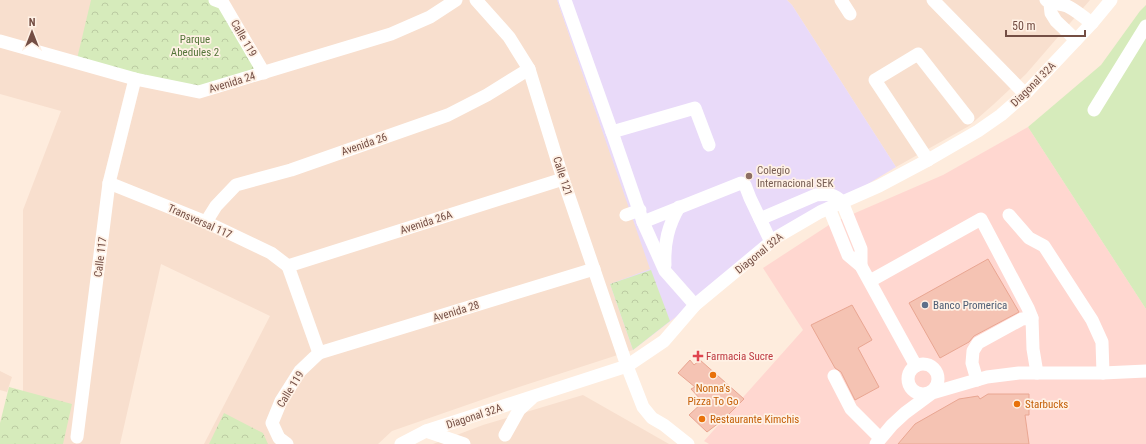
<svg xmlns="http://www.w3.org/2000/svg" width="1146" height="444" font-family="'Roboto Condensed',sans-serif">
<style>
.residential{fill:#f8dfce}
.commercial{fill:#ffd7d0}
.education{fill:#e9daf9}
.forest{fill:url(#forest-crowns)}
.pitch{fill:#d6ebbb}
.building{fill:#f5c3b3;stroke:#e9a692}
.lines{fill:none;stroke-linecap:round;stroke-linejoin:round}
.minor{stroke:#fff;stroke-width:13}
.education-dot{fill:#8d6e63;stroke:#fff1e5;stroke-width:1.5}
.service-dot{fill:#5c6f8a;stroke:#fff1e5;stroke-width:1.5}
.health-dot{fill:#e0444e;stroke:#fff1e5;stroke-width:1.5}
.food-dot{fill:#e8710a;stroke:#fff1e5;stroke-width:1.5}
.labels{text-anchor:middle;stroke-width:3.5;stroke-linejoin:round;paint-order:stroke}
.street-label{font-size:11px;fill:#744e44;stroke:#fff1e5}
.park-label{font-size:11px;fill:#547539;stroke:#fff1e5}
.education-label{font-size:11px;fill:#785e54;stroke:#fff1e5;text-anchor:start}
.service-label{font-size:11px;fill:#4e5e75;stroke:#fff1e5;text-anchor:start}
.health-label{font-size:11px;fill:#be3a42;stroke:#fff1e5;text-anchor:start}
.food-label{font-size:11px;fill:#c56008;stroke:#fff1e5;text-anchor:start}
</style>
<defs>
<pattern id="forest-crowns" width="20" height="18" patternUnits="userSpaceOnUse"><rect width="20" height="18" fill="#d6ebbb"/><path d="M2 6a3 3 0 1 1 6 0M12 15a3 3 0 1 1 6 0" fill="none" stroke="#bbcba2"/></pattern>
</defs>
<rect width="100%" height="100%" fill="#feecdd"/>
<!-- residential -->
<g class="residential">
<path d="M0 0H557L651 270 610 284 633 350 519 387 392 431 378 444H204L270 316 161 264 120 444H23V210L61 111 0 94Z"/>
<path d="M787 0H1090L1026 74 994 104 969 126 896 167 792 5Z"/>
<path d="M0 371 12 377 7 392 0 390Z"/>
<path d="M583 395 669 444H433L483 425Z"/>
</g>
<!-- commercial -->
<path class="commercial" d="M1028 127 1146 309V444H709L704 441 803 330 763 268 832 223 943 175Z"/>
<!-- education -->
<path class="education" d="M557 0H787L792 5 896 167 777 239 633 350 610 284 650 269Z"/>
<!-- forest -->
<g class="forest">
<path d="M91 0H215L264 73 199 92 76 63Z"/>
<path d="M651 270 670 321 633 350 610 284Z"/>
<path d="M9 387 72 404 63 444H0V423Z"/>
<path d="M224 413 263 433 268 444H209Z"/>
</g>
<!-- pitch -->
<path class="pitch" d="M1146 5V309L1028 127 1101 65 1140 11Z"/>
<!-- building -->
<g class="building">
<path d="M988 259 1019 312 974 336 969 342 940 358 909 303Z"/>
<path d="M852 305 872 340 858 348 879 387 855 400 841 372 835 368 811 325Z"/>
<path d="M690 360 694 365 700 360 744 399 724 419 707 432 689 415 703 402 691 389 695 387 678 373Z"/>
<path d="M988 394H1029V415H1025L1029 444H898L915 424 959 399 978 396 980 399Z"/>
</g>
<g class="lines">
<!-- minor -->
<g class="minor">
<path d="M215 0 223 3 264 73"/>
<path d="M476 0 509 37 529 69 563 179 627 366 643 407 652 418 664 425 688 444"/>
<path d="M565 0 612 132"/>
<path d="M841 0 850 14"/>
<path d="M933 0 1025 94"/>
<path d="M1046 0C1053 5 1060 3 1067 6 1076 10 1084 18 1092 23"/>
<path d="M1050 4 1051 13 1056 21 1076 40"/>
<path d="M0 41 135 79 199 92 391 34 430 17 456 0"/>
<path d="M1094 110 1146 26"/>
<path d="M928 160 875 80 918 54 968 118"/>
<path d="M109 183 206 222 271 253 288 266"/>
<path d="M829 208 848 255 861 266 916 366"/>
<path d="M626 215 640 210"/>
<path d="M1009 215 1029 238 1044 246 1092 320 1102 342 1103 373"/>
<path d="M760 219 816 195C827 194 834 193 842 202L861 249V266"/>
<path d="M206 222 216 206 236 185 291 170 448 115 487 95 529 69"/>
<path d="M643 222 741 183 745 185 750 198 771 242"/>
<path d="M665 265C664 243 668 226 679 207"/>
<path d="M288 266 563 179"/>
<path d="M870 281 981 219 1028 308 1032 318"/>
<path d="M695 305 665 271 643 222 612 132 695 108 709 145"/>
<path d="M319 353 594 269"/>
<circle cx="923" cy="379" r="15"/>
<path d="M834 376 851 409 880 438"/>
<path d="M977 380 972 363 973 351 978 343 1022 319 1032 318 1033 349 1037 373"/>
<path d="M426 431 464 444"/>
<path d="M505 435 519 410 532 398"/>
<path d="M77 437 109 183 135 79"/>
<path d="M287 444 279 438 272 423 281 401 300 371 319 353 288 266"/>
<path d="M401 444 426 431 627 366 664 341 695 305 777 237 820 212 879 186 928 160 978 131 1001 115 1025 94 1092 23 1111 0"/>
<path d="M876 444 892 425 905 413 932 393 987 377 1019 373H1103L1146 371"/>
</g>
</g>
<!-- markers -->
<circle class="education-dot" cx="749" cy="176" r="4"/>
<circle class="service-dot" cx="925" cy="305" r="4"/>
<path class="health-dot" d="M696 350h4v4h4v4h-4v4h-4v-4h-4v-4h4z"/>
<g class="food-dot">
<circle cx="713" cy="375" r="4"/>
<circle cx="1017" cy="404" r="4"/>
<circle cx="702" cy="419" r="4"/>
</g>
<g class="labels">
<!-- street labels -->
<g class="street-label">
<text transform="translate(244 38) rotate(60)" y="4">Calle 119</text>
<text transform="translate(232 82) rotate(-17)" y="4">Avenida 24</text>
<text transform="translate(1033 84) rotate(-45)" y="4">Diagonal 32A</text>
<text transform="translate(364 144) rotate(-19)" y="4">Avenida 26</text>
<text transform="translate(563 176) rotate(72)" y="4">Calle 121</text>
<text transform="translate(200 221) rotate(24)" y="4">Transversal 117</text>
<text transform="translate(426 222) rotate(-18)" y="4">Avenida 26A</text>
<text transform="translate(759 253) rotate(-39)" y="4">Diagonal 32A</text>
<text transform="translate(100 257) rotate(-83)" y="4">Calle 117</text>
<text transform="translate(456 311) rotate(-17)" y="4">Avenida 28</text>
<text transform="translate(290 389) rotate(-58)" y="4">Calle 119</text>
<text transform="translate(474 416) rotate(-18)" y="4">Diagonal 32A</text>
</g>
<!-- park labels -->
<g class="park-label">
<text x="195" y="43">Parque<tspan x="195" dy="13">Abedules 2</tspan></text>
</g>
<!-- education labels -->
<g class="education-label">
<text x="757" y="174">Colegio<tspan x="757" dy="13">Internacional SEK</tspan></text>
</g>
<!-- service labels -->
<g class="service-label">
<text x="933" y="309">Banco Promerica</text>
</g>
<!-- health labels -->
<g class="health-label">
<text x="706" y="360">Farmacia Sucre</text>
</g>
<!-- food labels -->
<g class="food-label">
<text x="713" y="392" text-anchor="middle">Nonna's<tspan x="713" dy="13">Pizza To Go</tspan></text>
<text x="1025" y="408">Starbucks</text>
<text x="710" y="423">Restaurante Kimchis</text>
</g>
</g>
<!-- north arrow -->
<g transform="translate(32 32)" stroke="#fff1e5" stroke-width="3" paint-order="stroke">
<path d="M0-3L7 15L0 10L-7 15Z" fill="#744e44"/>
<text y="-6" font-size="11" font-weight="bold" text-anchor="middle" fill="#744e44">N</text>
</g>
<!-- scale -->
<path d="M1006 30v6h79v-6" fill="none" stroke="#744e44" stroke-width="2"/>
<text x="1012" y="30" font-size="12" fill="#744e44" stroke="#fff1e5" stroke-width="3" paint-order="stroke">50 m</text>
</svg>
